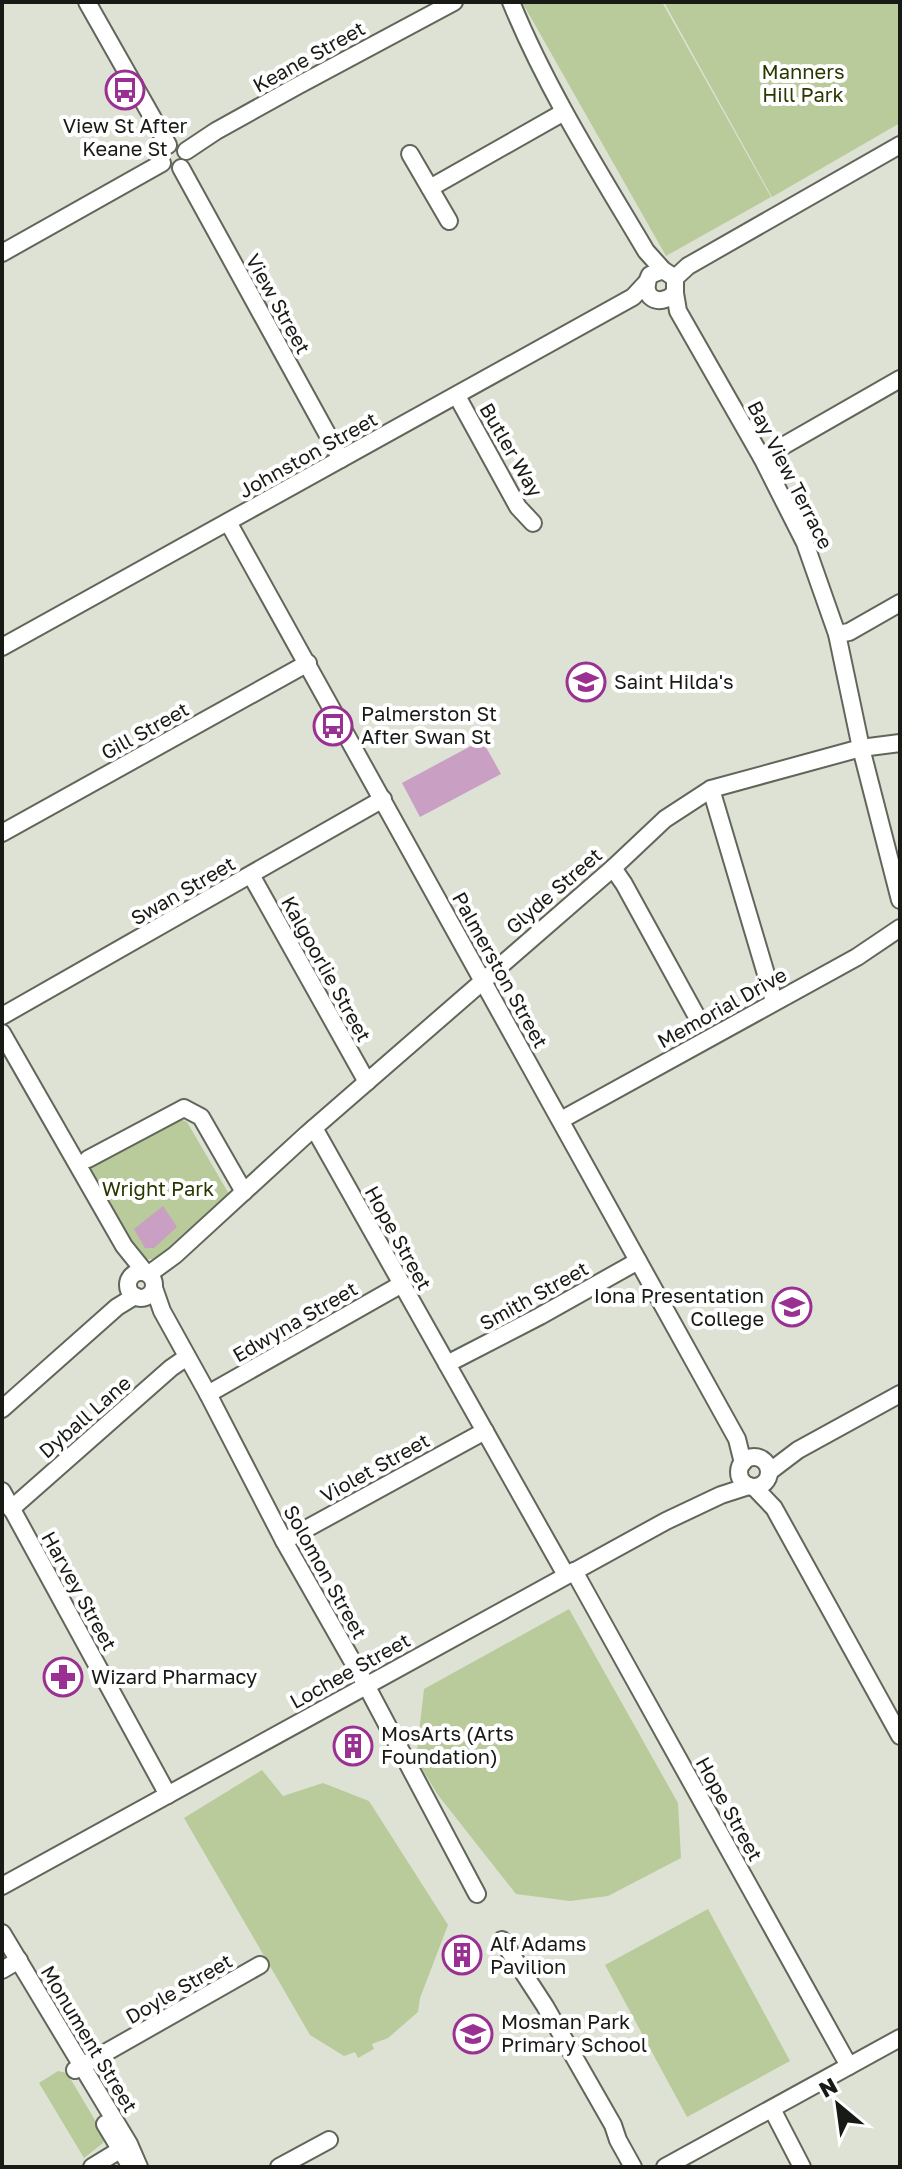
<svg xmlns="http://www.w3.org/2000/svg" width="902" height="2169" font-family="'Golos Text',sans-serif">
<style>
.green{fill:#b9cb9a}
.water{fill:#c99fc3}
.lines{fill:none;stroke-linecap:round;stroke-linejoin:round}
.minor-casing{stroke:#61665a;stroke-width:20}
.minor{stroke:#fff;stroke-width:16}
.labels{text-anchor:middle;stroke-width:8;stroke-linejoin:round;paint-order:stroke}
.street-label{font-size:20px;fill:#181a15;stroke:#fff}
.park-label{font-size:20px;fill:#293800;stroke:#fff}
.poi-label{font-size:20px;fill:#181a15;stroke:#fff;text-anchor:start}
</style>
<rect width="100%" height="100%" fill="#dde2d5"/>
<!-- green -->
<g class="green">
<path d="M522 2H662L771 197 666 256Z"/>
<path d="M664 2H900V123L772 197Z"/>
<path d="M178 1118 187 1122 229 1194 160 1258 142 1260 133 1251 87 1169Z"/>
<path d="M569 1609 678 1803 681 1858 608 1896 570 1901 516 1894 438 1795 416 1759 424 1689Z"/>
<path d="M262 1770 283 1796 323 1783 369 1801 448 1925 420 1998 418 2012 388 2038 372 2044 374 2049 358 2058 355 2052 344 2056 310 2035 184 1818Z"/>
<path d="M708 1909 790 2061 687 2117 605 1965Z"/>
<path d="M58 2071 67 2073 105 2137 103 2143 84 2158 39 2083Z"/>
</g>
<!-- water -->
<g class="water">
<path d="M482 740 501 774 420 817 402 783Z"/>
<path d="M163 1206 177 1227 154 1248H145L134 1229Z"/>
</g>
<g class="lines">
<defs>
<g id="minor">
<path d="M87 2 168 145"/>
<path d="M511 2C547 90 598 170 646 251L663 270 675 278V293C658 309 639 296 650 275L663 270"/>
<path d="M186 151 216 131 297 86 454 2"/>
<path d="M410 154 449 221"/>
<path d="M181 168 341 459"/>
<path d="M430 188 564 112"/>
<path d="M2 253 162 163"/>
<path d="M675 278 688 266 900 145"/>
<path d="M675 293 678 311 762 458 805 543 837 634 861 748 900 900"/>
<path d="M457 396 518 507 533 523"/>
<path d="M762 458 900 379"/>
<path d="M228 522 737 1439 743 1463"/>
<path d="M837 634 849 632 900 603"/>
<path d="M2 647 633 297 646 283"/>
<path d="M711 789 774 1001"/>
<path d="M2 833 308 663"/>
<path d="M613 868 624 884 696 1015"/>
<path d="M251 875 367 1082"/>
<path d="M2 1016 383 799"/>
<path d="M2 1033 124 1246 145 1272"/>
<path d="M561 1120 857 957 900 928"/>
<path d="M314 1128 566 1575"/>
<path d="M88 1159 184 1108 201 1117 244 1192"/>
<circle cx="141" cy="1285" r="13"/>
<path d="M149 1274 175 1255 307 1134 613 868 665 819 711 789 861 748 900 743"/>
<path d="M154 1288 162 1311 208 1394 284 1541 366 1685 477 1894"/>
<path d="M447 1364 540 1316 638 1261"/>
<path d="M208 1394 402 1284"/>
<path d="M2 1409 117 1307 135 1296"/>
<circle cx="754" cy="1472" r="15"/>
<path d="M769 1472 798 1450 900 1394"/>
<path d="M754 1487 774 1508 900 1736"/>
<path d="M2 1491 168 1795"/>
<path d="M11 1509 171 1368 187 1357"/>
<path d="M284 1541 485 1431"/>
<path d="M574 1571 849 2066"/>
<path d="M2 1886 666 1521 721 1495 749 1486"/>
<path d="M2 1933 129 2144 139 2167"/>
<path d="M502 1940 545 2006 613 2125 618 2140 633 2167"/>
<path d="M2 1970 19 1960"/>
<path d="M75 2070 260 1965"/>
<path d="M772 2109 802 2167"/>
<path d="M105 2124 131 2167"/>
<path d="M92 2167 128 2145"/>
<path d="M279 2167 329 2140"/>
<path d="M665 2167 900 2038"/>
</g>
</defs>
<!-- minor casing -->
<use href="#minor" class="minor-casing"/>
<!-- minor -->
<use href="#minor" class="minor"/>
</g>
<!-- icons -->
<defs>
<symbol id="bus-ring" viewBox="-11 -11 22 22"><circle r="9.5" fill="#fff" stroke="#9a3092" stroke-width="1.5"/><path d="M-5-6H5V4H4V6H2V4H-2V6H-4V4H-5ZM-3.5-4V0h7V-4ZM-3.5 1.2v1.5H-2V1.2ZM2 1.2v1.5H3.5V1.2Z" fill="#9a3092"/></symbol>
<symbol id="school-ring" viewBox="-11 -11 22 22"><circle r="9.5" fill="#fff" stroke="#9a3092" stroke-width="1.5"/><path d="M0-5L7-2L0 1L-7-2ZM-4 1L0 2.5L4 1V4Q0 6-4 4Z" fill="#9a3092"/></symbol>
<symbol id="pharmacy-ring" viewBox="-11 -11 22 22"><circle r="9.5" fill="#fff" stroke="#9a3092" stroke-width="1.5"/><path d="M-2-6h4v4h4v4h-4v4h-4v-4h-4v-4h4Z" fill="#9a3092"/></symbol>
<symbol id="building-ring" viewBox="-11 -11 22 22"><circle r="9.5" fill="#fff" stroke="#9a3092" stroke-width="1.5"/><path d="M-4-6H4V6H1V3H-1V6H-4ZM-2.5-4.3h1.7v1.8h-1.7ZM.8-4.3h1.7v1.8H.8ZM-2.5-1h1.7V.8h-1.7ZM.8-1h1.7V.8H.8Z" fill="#9a3092"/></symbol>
</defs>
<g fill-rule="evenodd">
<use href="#bus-ring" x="103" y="68" width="44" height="44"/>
<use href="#school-ring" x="564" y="660" width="44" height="44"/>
<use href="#bus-ring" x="311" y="704" width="44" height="44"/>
<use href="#school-ring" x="770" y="1285" width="44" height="44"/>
<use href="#pharmacy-ring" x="41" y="1655" width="44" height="44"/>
<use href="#building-ring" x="331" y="1724" width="44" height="44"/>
<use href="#building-ring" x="440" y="1933" width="44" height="44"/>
<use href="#school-ring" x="451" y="2012" width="44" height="44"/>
</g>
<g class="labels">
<!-- street labels -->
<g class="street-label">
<text transform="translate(309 57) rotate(-29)" y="7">Keane Street</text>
<text transform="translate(278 304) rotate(61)" y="7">View Street</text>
<text transform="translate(511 450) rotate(60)" y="7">Butler Way</text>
<text transform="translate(308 455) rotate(-29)" y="7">Johnston Street</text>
<text transform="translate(790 475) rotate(63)" y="7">Bay View Terrace</text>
<text transform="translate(145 731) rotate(-29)" y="7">Gill Street</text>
<text transform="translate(183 891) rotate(-30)" y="7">Swan Street</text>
<text transform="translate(554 891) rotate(-41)" y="7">Glyde Street</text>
<text transform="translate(326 969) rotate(61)" y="7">Kalgoorlie Street</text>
<text transform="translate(500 970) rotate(61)" y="7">Palmerston Street</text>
<text transform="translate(722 1008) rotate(-29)" y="7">Memorial Drive</text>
<text transform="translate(398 1238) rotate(61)" y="7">Hope Street</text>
<text transform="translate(534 1296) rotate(-29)" y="7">Smith Street</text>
<text transform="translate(295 1322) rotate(-30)" y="7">Edwyna Street</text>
<text transform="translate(85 1417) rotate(-41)" y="7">Dyball Lane</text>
<text transform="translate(375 1468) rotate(-29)" y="7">Violet Street</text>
<text transform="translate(325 1572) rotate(61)" y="7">Solomon Street</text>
<text transform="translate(79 1591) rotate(61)" y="7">Harvey Street</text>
<text transform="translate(350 1671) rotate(-29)" y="7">Lochee Street</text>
<text transform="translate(729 1809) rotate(61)" y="7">Hope Street</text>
<text transform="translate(179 1989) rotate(-30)" y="7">Doyle Street</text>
<text transform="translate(89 2039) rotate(59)" y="7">Monument Street</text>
</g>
<!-- park labels -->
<g class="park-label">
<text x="803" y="79">Manners<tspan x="803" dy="23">Hill Park</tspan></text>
<text x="158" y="1196">Wright Park</text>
</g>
<!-- poi labels -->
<g class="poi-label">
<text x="125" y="133" text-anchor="middle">View St After<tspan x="125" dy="23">Keane St</tspan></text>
<text x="614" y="689">Saint Hilda's</text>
<text x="361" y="721">Palmerston St<tspan x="361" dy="23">After Swan St</tspan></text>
<text x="764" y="1303" text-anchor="end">Iona Presentation<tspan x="764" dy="23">College</tspan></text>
<text x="91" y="1684">Wizard Pharmacy</text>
<text x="381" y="1741">MosArts (Arts<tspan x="381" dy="23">Foundation)</tspan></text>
<text x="490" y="1951">Alf Adams<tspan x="490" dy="23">Pavilion</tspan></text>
<text x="501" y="2029">Mosman Park<tspan x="501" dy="23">Primary School</tspan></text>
</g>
</g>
<!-- border -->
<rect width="902" height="2169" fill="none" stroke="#181a15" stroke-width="8"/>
<!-- north arrow -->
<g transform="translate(838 2105) rotate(331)" stroke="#ffffff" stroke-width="6" paint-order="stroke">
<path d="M0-6L14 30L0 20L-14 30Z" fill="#181a15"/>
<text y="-12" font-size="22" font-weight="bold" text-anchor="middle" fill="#181a15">N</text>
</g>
</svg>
